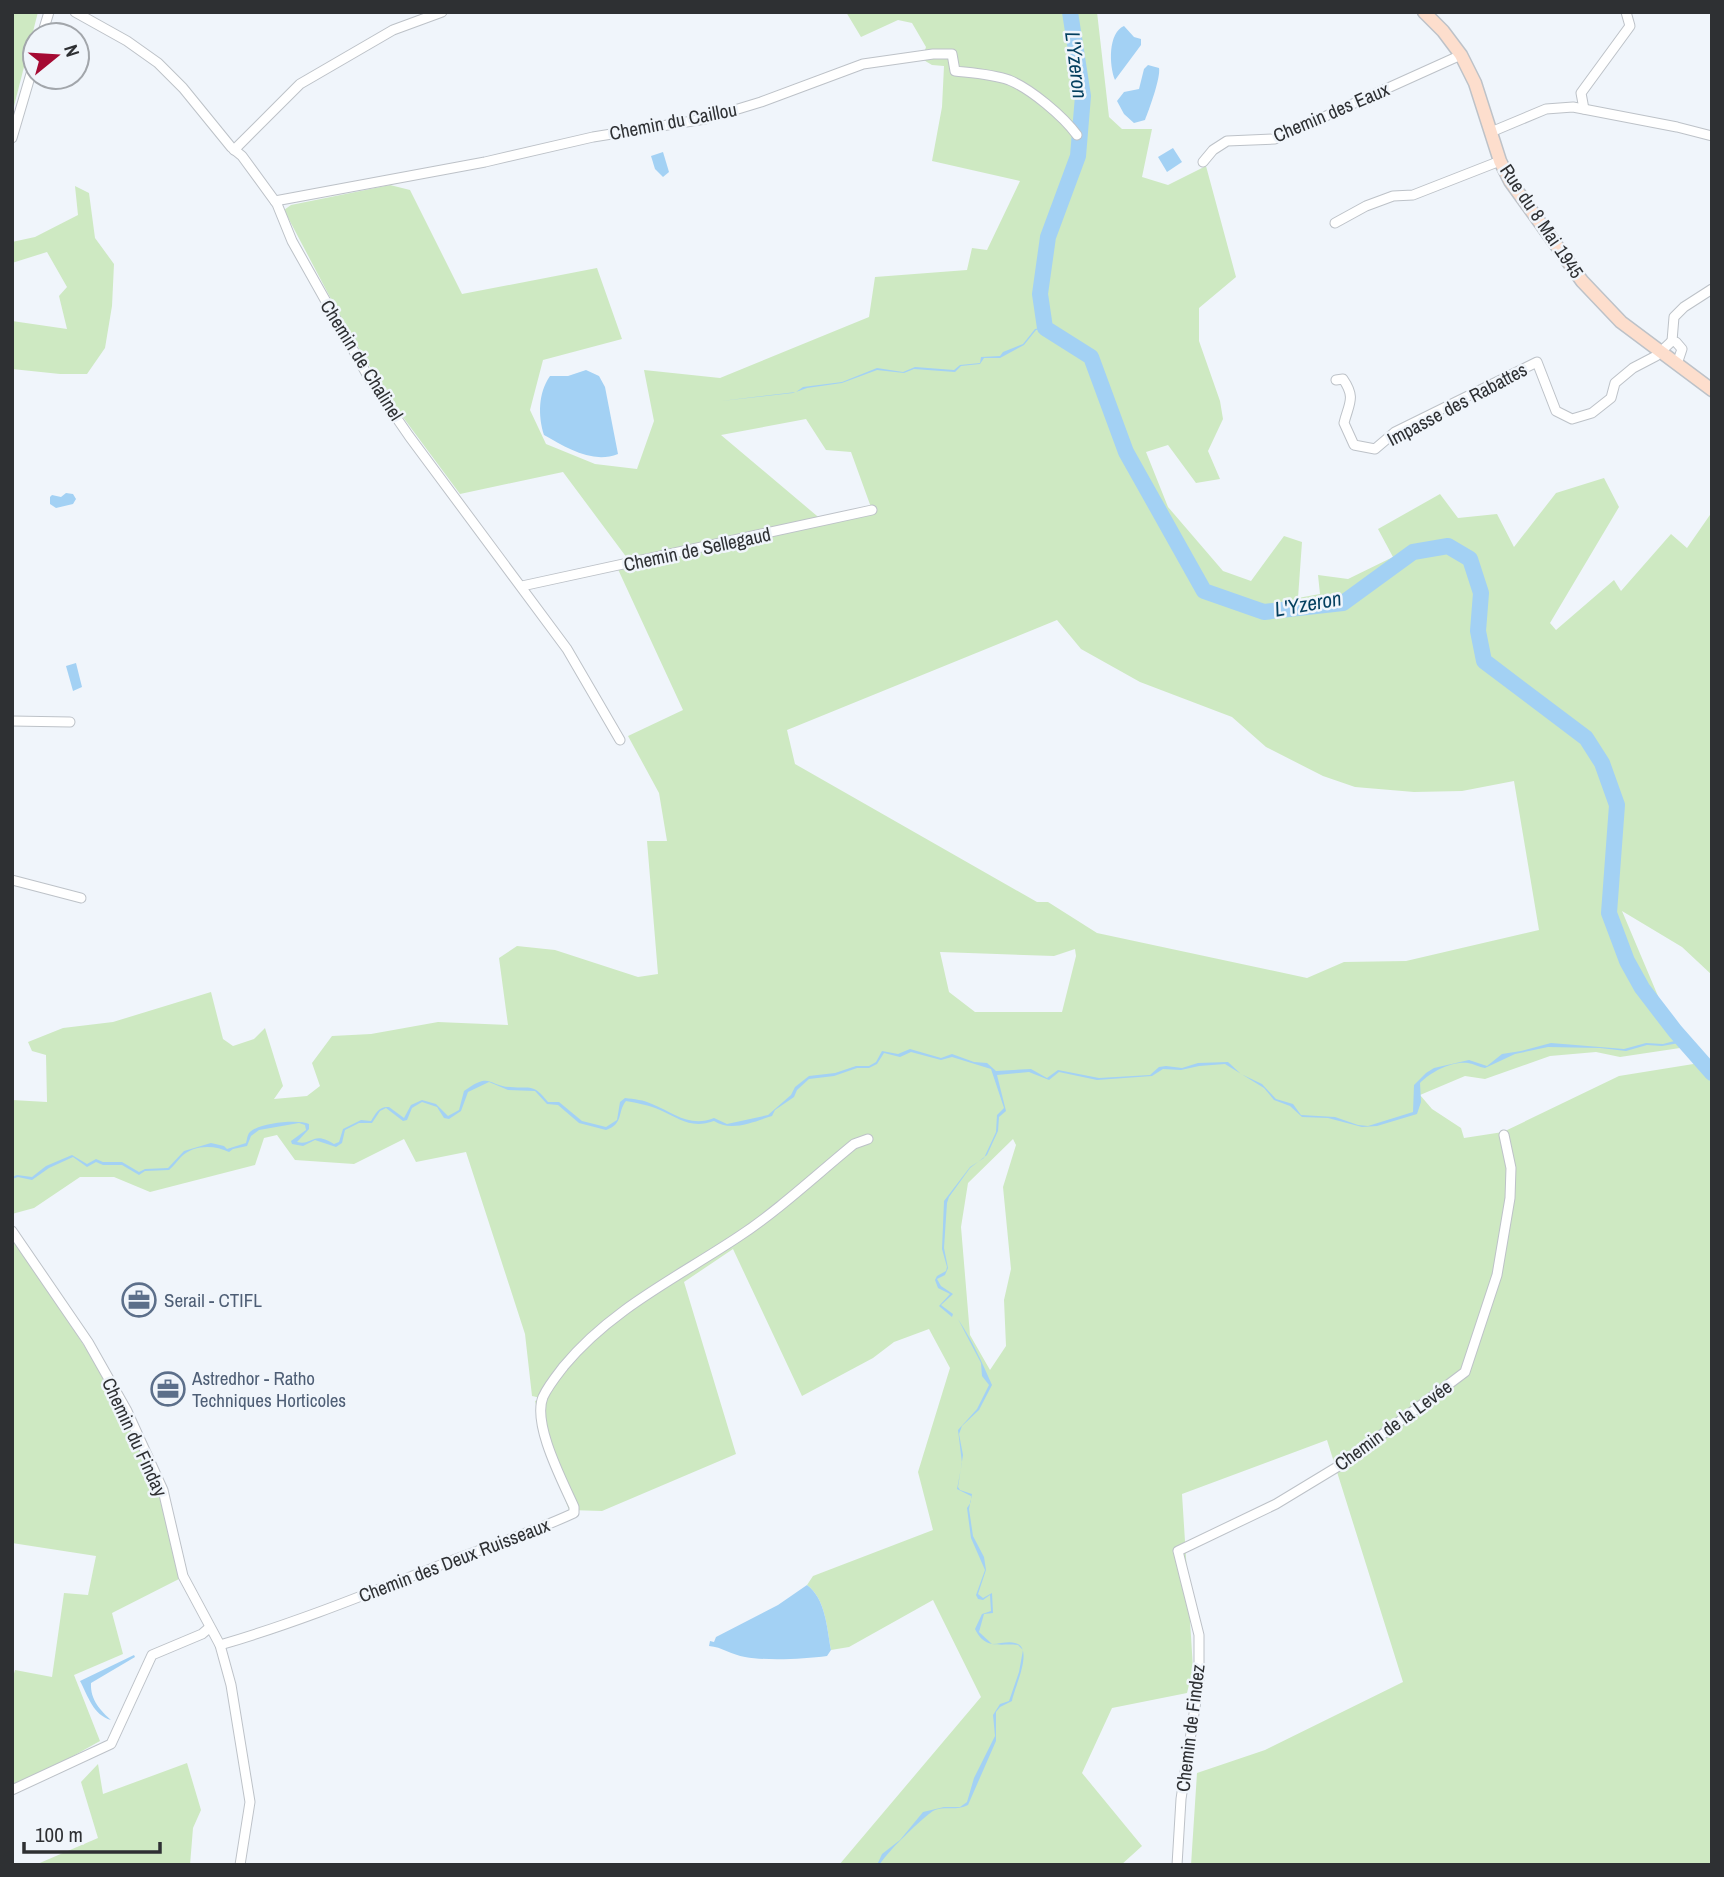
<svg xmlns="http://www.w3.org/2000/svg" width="1724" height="1877" font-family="'Archivo Narrow',sans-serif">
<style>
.green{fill:#cee9c2;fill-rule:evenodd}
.water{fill:#a3d1f4}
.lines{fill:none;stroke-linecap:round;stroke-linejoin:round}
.river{stroke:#a3d1f4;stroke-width:16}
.minor-casing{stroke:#bdc2c8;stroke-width:11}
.secondary-casing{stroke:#bdc2c8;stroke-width:15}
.minor{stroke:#fff;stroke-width:9}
.secondary{stroke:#fddecd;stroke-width:12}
.labels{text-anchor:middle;stroke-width:5;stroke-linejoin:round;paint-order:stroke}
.street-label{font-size:19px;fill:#2e3033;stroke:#f0f5fb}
.service-label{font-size:19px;fill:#4e5e75;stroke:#f0f5fb;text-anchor:start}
.water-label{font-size:21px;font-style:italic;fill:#033f5f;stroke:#f0f5fb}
</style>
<rect width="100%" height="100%" fill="#f0f5fb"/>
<!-- green -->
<g class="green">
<path d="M12 12H38L12 114Z"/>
<path d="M846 12H1097L1109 117 1122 129H1152L1142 177 1168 185 1206 166 1236 277 1199 308V341L1220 401 1223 419 1208 451 1220 479 1196 483 1168 445 1146 452 1168 507 1223 571 1251 581 1284 536 1302 542 1298 598 1320 594 1318 575 1348 579 1393 557 1378 529 1440 494 1458 518 1497 514 1514 547 1556 493 1604 478 1619 507 1550 623 1556 630 1614 580 1621 591 1671 534 1687 548 1712 512V975L1682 947 1622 911 1680 1048 1620 1057 1596 1052 1550 1056 1485 1079 1465 1076 1420 1095 1432 1109 1461 1128 1464 1138 1503 1132 1619 1076 1712 1061V1865H1191L1197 1773 1265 1750 1403 1682 1327 1440 1182 1494 1193 1668 1187 1693 1112 1708 1082 1773 1142 1846 1121 1865H839L981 1697 933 1600 849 1647 831 1650C827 1629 826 1599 807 1585L813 1576 933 1530 918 1472 950 1368 929 1329 894 1342 873 1358 802 1396 733 1249 684 1282 736 1454 602 1511 569 1510 549 1457 535 1401 541 1398 532 1396 525 1334 466 1152 416 1162 404 1139 354 1164 295 1160 277 1135 264 1138 255 1165 150 1192 114 1177H80L34 1208 12 1214V1100L47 1102 46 1055 32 1051 28 1042 63 1028 113 1022 211 992 223 1039 233 1046 254 1039 265 1028 283 1086 274 1099 307 1096 320 1086 312 1063 332 1036 371 1034 438 1022 508 1025 499 958 517 946 555 950 638 977 658 974 647 841H667L659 793 628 736 683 710 616 565 630 562 563 472 460 494 388 397 341 318 284 210 291 205 390 185 410 190 462 294 597 268 622 339 543 360 530 410 546 444 595 464 637 469 654 421 644 370 720 378 869 317 875 277 967 270 972 248 987 250 1020 181 932 161 942 107 944 66 932 65 922 59 926 47 912 23 898 20 861 37ZM806 419 826 450 851 452 872 510 823 521 721 435ZM1057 620 1081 649 1140 682 1232 717 1266 747 1323 776 1355 787 1414 792 1462 791 1514 781 1539 930 1406 961 1344 962 1307 978 1097 933 1048 902H1037L795 764 787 730ZM1075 949 1076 956 1062 1012H975L949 992 940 952 1054 956ZM1013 1139 1016 1145 1003 1187 1011 1269 1004 1300 1006 1346 990 1370 970 1335 961 1227 968 1183Z"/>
<path d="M75 186 89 193 95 238 114 264 112 306 105 348 87 374H60L12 369V321L67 329 59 296 67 287 47 252 12 263V242L35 237 78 215Z"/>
<path d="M12 1239C66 1318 126 1400 159 1489 169 1517 173 1550 179 1579L112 1613 123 1654 74 1675 100 1741 57 1765 12 1785V1681L15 1670 52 1677 64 1593 88 1595 96 1556 12 1543Z"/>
<path d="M187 1763 201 1810 193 1828 190 1865H35L98 1838 81 1782 98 1764 103 1794Z"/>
</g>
<!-- water -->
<g class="water">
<path d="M1124 26 1134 37 1141 39V45L1115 80C1109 65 1108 33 1124 26Z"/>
<path d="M1148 65 1159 68C1161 77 1149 110 1145 120L1134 123 1124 114 1117 101 1124 92 1139 89 1144 69Z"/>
<path d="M1173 148 1182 162 1167 172 1158 157Z"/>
<path d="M663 152 669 172 663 177 655 169 651 156Z"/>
<path d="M1046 327 1036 330 1024 345 1000 358H984L980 364 961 366 955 372 914 369 904 373 877 370 842 383 807 388 793 393 721 401 796 392 803 387 842 382 877 368 903 372 915 367 954 370 960 365 980 363 981 357 1000 356 1003 352 1023 344 1035 329Z"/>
<path d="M586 370 599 376 605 387 618 454C592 464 567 448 544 435 538 416 538 393 550 376H568Z"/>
<path d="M66 493 73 494 76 499 73 504 56 508 50 504V497L52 495 61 497Z"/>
<path d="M76 663 82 687 73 691 66 666Z"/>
<path d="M1682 1039 1685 1042 1662 1046 1647 1045 1626 1051 1600 1048 1548 1047 1515 1054 1485 1068C1479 1067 1474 1064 1468 1063 1451 1061 1431 1072 1420 1083L1421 1102 1417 1114 1377 1126 1362 1127 1328 1118 1302 1117 1290 1106 1274 1100 1264 1088 1225 1064 1199 1066 1181 1070 1163 1069 1152 1076 1097 1080 1059 1072 1049 1080 1029 1072 997 1075 1006 1111 999 1117 998 1131 987 1155 970 1168 949 1197 947 1203 944 1248 948 1268 945 1275 937 1279 941 1286 953 1294 941 1305 953 1314 952 1317 939 1306 950 1294 938 1288 935 1280 937 1276 946 1271 947 1267 942 1249 944 1201 970 1167 984 1158 996 1132 997 1115 1004 1108 991 1069 952 1057 941 1060 911 1052 900 1057 884 1053 877 1064 869 1068H857L834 1076 809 1079 797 1090 794 1097 775 1110 772 1116C753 1122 731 1132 714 1121 691 1129 680 1119 660 1110 649 1105 637 1103 626 1101 617 1112 624 1124 606 1130L579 1123 558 1105 547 1104 535 1091 508 1090 489 1082 468 1092 461 1111 449 1119 444 1118 437 1107 422 1102 412 1108 407 1120 403 1121 386 1108 380 1111 372 1123H359L345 1130 342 1143 336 1147 315 1140 303 1146 292 1144 291 1141 306 1130 305 1125 299 1123 259 1130 251 1136 247 1146 233 1149 229 1152C215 1145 194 1144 181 1157 177 1161 174 1166 169 1170L145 1171 139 1175 122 1165H103L96 1162 87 1167 73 1157 49 1168 32 1180 18 1177 12 1179V1177L17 1175 32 1177 46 1166 72 1155 87 1164 96 1159 103 1162H122L139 1172 145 1169 168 1168 184 1151 211 1143 224 1146 227 1149 246 1143C247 1140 247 1136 249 1133 257 1123 298 1119 309 1124V1129L297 1142C313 1146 312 1130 334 1144L339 1142 343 1129 361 1120 371 1121C376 1113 379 1106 389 1107L404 1118 411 1105 422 1100 436 1104 448 1116 459 1110 464 1091C491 1071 488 1086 510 1087 532 1089 533 1083 548 1102H559L582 1121 606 1127 617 1120 620 1102 625 1098C634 1099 644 1100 652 1104 674 1113 690 1128 714 1118L727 1124 768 1115 791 1095 795 1087 809 1076 835 1073 856 1066H869L876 1062 882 1051 898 1054 910 1049 941 1058 952 1054 974 1062 987 1063 996 1071 1031 1069 1047 1078 1058 1070 1099 1078 1150 1075 1159 1067 1166 1066 1182 1068 1198 1063 1228 1062 1241 1074 1262 1084 1276 1099 1293 1104 1301 1115 1335 1117 1358 1125 1368 1126 1413 1112 1414 1085 1426 1073 1434 1068 1469 1060 1487 1066 1502 1054 1521 1051 1551 1043 1624 1049 1646 1043 1663 1044Z"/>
<path d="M958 1319C972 1340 982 1362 992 1385L979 1410 962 1426 959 1434 963 1455 958 1487 960 1490 972 1494 969 1509 973 1536 984 1557 986 1570 978 1594 983 1598 992 1593 993 1613 984 1614 979 1632 992 1644C1000 1644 1008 1641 1015 1643 1035 1647 1014 1688 1012 1701L1000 1707 996 1712V1741L968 1805C957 1811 946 1806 935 1810 927 1813 882 1857 880 1865H877L882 1854 900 1840 923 1812 944 1807H960L967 1802 974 1778 995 1736 993 1715 1000 1704 1009 1701 1019 1672 1023 1650 1018 1645C999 1643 985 1650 975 1629L982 1614 991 1611 990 1595 983 1600 978 1599 976 1595 985 1570 971 1538 967 1508 971 1502V1496L957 1489 962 1463 958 1430 977 1409 989 1385 982 1376 981 1363Z"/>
<path d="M807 1585C826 1599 827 1629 831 1650L827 1656C804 1659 768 1661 745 1657 732 1655 722 1647 709 1646L710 1641 714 1642 716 1637 778 1605Z"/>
<path d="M134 1655 135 1657 91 1683C90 1700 101 1711 111 1720 93 1715 88 1696 80 1681Z"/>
</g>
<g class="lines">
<!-- river -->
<path class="river" d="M1070 12 1083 96 1078 156 1048 237 1040 294 1045 328 1091 357 1126 452 1204 591 1264 612 1343 603 1413 552 1448 546 1470 559 1481 593 1478 631 1484 661 1586 738 1602 763 1617 805 1609 913 1627 961 1642 988 1675 1031 1712 1073"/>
<defs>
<g id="minor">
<path d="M75 12 127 41 158 63 183 88 231 147 242 156 277 204 292 241 369 378 409 436 567 649 620 740"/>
<path d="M42 35 49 12"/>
<path d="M1584 109 1581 93 1630 26 1626 12"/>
<path d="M1491 132 1546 109 1573 107 1677 127 1712 136"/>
<path d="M12 138 35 60"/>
<path d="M234 150 300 84 393 30 442 12"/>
<path d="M1203 162 1213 150 1227 141 1275 139 1461 55"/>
<path d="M275 201 485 162 593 137 705 119 761 102 863 64 933 54H952L955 71C973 73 992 74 1009 80 1031 89 1063 116 1077 135"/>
<path d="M1335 223 1366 206 1393 196 1413 195 1500 161"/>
<path d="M1672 341 1674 317 1684 307 1712 289"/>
<path d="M1336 380 1343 379C1356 398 1349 403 1344 423L1354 445 1375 449 1395 432 1537 362 1556 411 1572 419 1592 413 1611 398 1615 383 1633 368 1656 356 1672 341 1676 342 1682 349 1677 364"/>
<path d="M522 586 872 510"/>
<path d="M12 721 70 722"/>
<path d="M12 880 81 898"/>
<path d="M12 1231 88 1342 127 1411 163 1490 183 1576 220 1645 231 1685 250 1802 240 1865"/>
<path d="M220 1645C296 1623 369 1593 443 1564 486 1547 531 1533 574 1513V1507C563 1482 532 1424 543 1397 548 1386 557 1375 564 1366 611 1309 678 1277 738 1237 779 1210 816 1175 854 1144L868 1139"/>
<path d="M12 1790 111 1744 152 1655 202 1634 209 1628"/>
<path d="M1177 1865 1181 1799 1199 1681V1635L1178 1551 1276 1504 1347 1461 1465 1372 1497 1275 1510 1198 1511 1168 1504 1135"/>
</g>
<path id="secondary" d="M1424 12 1443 31 1461 55 1475 83 1500 161 1510 181 1582 281 1621 322 1712 390"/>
</defs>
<!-- minor casing -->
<use href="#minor" class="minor-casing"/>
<!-- secondary casing -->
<use href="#secondary" class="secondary-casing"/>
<!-- minor -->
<use href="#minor" class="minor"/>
<!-- secondary -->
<use href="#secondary" class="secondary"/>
</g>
<!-- icons -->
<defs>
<symbol id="office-ring" viewBox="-11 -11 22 22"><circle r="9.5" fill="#f0f5fb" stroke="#5c6f8a" stroke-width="1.5"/><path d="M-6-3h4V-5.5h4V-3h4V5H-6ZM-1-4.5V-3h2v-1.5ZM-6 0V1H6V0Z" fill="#5c6f8a"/></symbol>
</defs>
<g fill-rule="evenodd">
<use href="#office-ring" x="120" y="1281" width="38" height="38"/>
<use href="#office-ring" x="149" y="1370" width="38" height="38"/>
</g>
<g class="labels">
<!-- street labels -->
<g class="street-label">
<text transform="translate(1331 112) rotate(-23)" y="7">Chemin des Eaux</text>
<text transform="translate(673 121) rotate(-11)" y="7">Chemin du Caillou</text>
<text transform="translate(1542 221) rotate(56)" y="7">Rue du 8 Mai 1945</text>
<text transform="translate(362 360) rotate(58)" y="7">Chemin de Chalinel</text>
<text transform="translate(1457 404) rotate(-28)" y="7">Impasse des Rabattes</text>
<text transform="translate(697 549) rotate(-12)" y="7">Chemin de Sellegaud</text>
<text transform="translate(1393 1425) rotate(-36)" y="7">Chemin de la Levée</text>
<text transform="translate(135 1437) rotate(65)" y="7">Chemin du Finday</text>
<text transform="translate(454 1560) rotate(-21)" y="7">Chemin des Deux Ruisseaux</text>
<text transform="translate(1190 1728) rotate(-83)" y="7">Chemin de Findez</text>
</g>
<!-- service labels -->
<g class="service-label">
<text x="164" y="1307">Serail - CTIFL</text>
<text x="192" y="1385">Astredhor - Ratho<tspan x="192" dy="22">Techniques Horticoles</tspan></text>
</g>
<!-- water labels -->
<g class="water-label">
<text transform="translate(1076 65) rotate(83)" y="7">L'Yzeron</text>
<text transform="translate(1308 604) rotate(-10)" y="7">L'Yzeron</text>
</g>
</g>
<!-- border -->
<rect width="1724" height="1877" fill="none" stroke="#2e3033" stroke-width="28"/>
<!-- north arrow -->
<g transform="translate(56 56) rotate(72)"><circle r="33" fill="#f0f5fb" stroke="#a2a6ab" stroke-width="2"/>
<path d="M0-5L12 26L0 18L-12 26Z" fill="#a50a33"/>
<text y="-10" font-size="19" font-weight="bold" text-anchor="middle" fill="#2e3033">N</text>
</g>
<!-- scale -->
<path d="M24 1842v10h136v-10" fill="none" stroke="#2e3033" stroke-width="3.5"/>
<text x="35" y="1842" font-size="21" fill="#2e3033" stroke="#f0f5fb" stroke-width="5" paint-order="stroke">100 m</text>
</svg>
